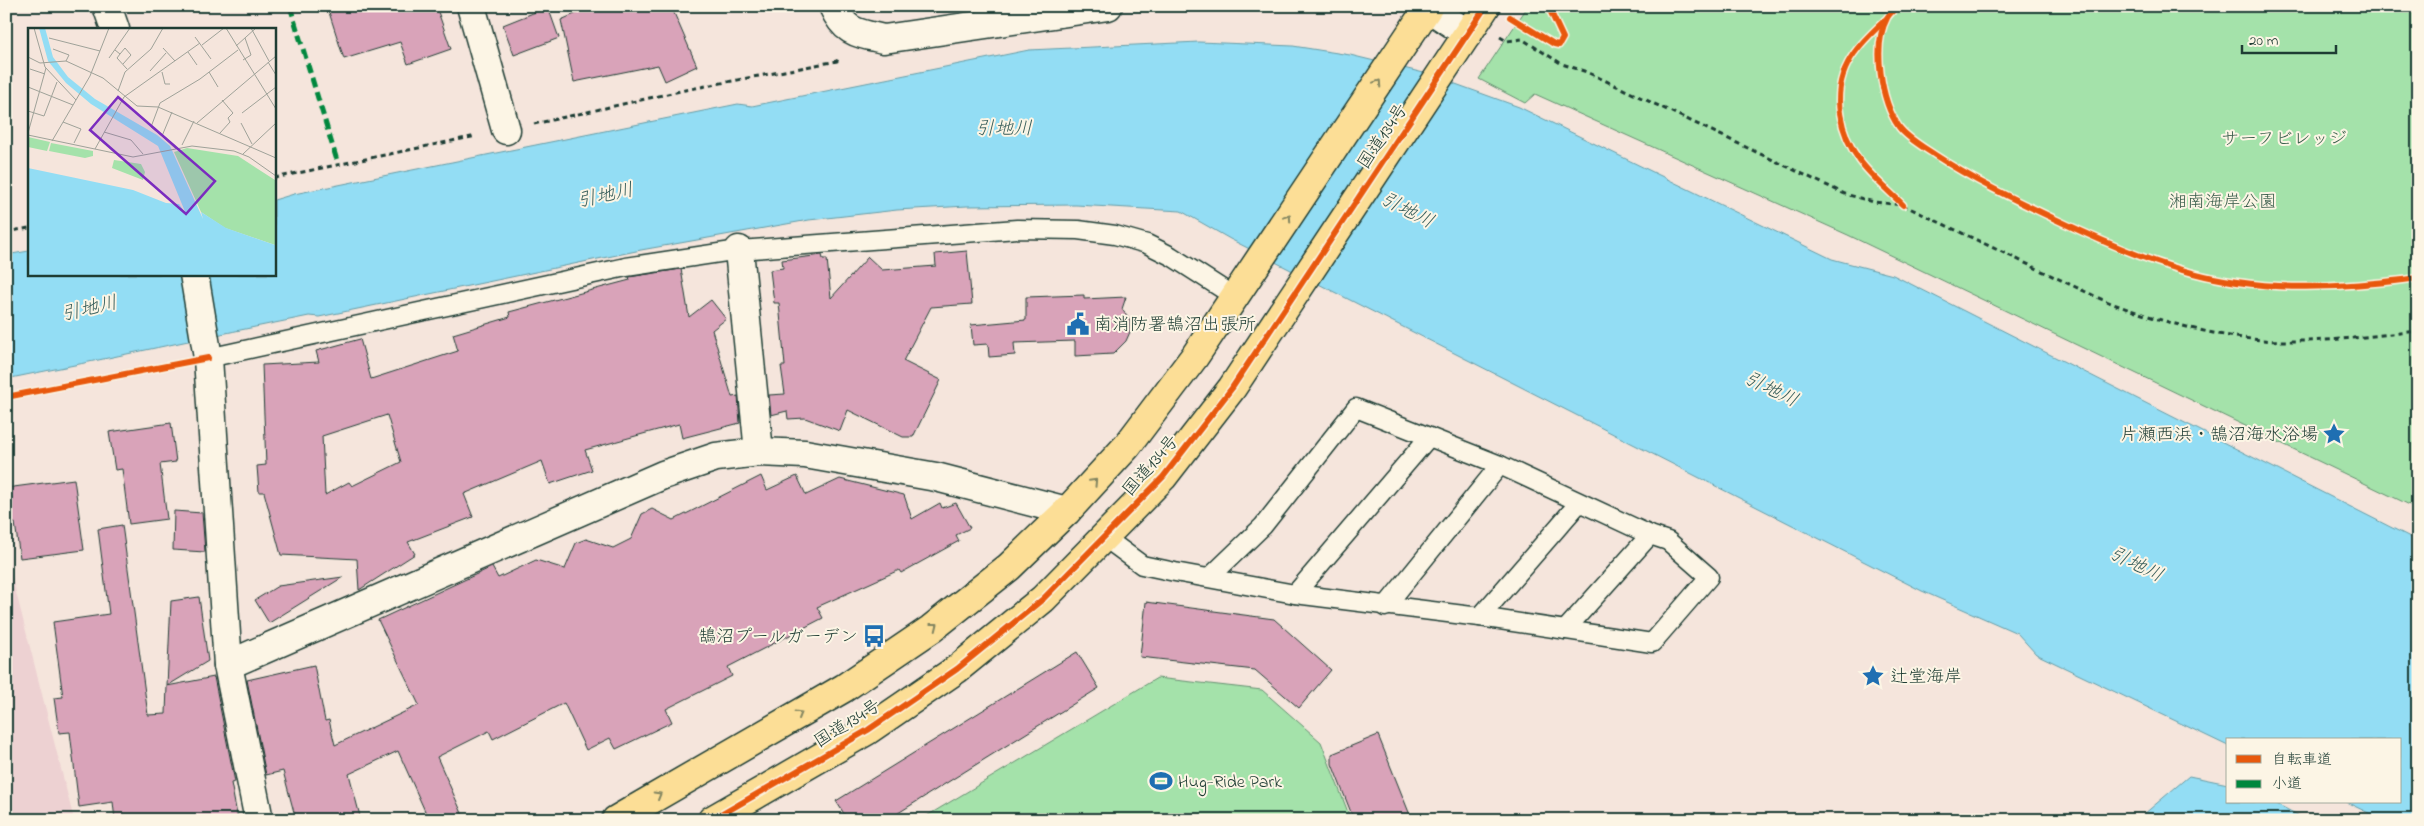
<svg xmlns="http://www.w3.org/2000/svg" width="2424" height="826" font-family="'Indie Flower','Klee One',sans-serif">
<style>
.built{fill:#edd1d2}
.green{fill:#a4e2aa;stroke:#62906f}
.water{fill:#93ddf4;stroke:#659da7}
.building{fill:#d9a3b9;stroke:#1f3d34;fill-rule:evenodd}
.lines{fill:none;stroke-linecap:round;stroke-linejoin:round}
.service-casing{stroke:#1f3d34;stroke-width:21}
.minor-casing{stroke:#1f3d34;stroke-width:31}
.trunk-casing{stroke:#1f3d34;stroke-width:31}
.path{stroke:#1f3d34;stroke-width:3;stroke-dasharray:5 4;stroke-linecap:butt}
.service{stroke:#fcf5e5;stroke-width:18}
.minor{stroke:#fcf5e5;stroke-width:28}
.trunk{stroke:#fcde96;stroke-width:28}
.quiet{stroke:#00873e;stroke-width:5;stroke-dasharray:10 5;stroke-linecap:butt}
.cycleway-casing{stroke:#fcf5e5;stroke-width:9}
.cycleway{stroke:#e8590c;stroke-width:6}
.oneway{stroke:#828560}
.labels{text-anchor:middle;stroke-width:4;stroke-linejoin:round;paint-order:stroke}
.street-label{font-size:18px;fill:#1f3d34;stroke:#fcf5e5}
.park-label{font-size:18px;fill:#3a5e4c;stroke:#fcf5e5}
.poi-label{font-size:18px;fill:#1f3d34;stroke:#fcf5e5;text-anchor:start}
.water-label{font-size:19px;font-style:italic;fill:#365d5a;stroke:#fcf5e5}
.inset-road{fill:none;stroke:#9fa299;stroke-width:1}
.view{fill:#7b2cbf;fill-opacity:0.15;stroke:#7b2cbf;stroke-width:2.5}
.inset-edge{fill:none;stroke:#1f3d34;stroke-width:2.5}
</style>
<rect width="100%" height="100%" fill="#f5e5dc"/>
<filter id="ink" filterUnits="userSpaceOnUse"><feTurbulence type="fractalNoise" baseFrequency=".02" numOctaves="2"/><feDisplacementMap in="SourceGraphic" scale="10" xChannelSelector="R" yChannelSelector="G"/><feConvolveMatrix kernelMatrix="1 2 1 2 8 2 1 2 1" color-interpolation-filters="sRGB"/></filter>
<g filter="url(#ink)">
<!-- built -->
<path class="built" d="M6 553 74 820H6Z"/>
<!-- green -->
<g class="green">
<path d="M1528 6H2418V509L1848 235 1535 94 1525 103 1479 79Z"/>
<path d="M1157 678 1262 690 1321 742 1351 820H920Z"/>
</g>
<!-- water -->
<g class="water">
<path d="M1199 42 1293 46 1350 55 1428 74 1519 107 1832 259 1893 275 2418 541V820H2383L2346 802H2400V740H2228V746L2036 654 2017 633 1922 591 1230 239 1181 211 1076 205 967 206 897 210 809 220 641 250 319 317 309 316C208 336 107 359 6 379V255L29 251V274H274V200L294 194 738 104 752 106 1029 50Z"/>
<path d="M2189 776 2228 784V802H2273L2307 820H2137Z"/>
</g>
<!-- building -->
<g class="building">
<path d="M327 6H436L451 49 408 64 400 42 344 59Z"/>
<path d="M593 6H671L697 66 665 81 658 65 574 82 561 20Z"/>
<path d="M548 7 559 38 514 55 503 25Z"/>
<path d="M967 251 972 304 931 307 903 361 941 380 913 437H903L848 410 840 431 805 418 788 419 787 411 771 415 769 395 785 394 781 366H785L779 303H774L770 270 783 268 782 260 822 255 823 259H827L831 298 868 257 882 270 936 266 935 254Z"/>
<path d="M681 269 689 317 711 300 726 319 712 330 732 397 738 396 740 423 682 438 679 424 585 450 592 470 550 484 542 461 464 494 473 517 408 542 415 554 359 590 357 559 281 555 264 492H259L257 466 266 465 262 365 319 362 316 351 360 339 371 379 458 351 453 334 510 317 509 312 630 280 629 277ZM387 415 401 462 352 486 349 482 325 495 322 436Z"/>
<path d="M1084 295V299L1126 297 1122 309 1130 321V332L1126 341 1113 354 1075 356V341L1014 343 1015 355 989 357 988 344 973 345 971 325 1026 320V297Z"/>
<path d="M171 423 176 462 160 464 167 519 129 524 122 469 115 470 109 432Z"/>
<path d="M761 476 767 490 797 476 806 495 840 479 904 495 912 519 940 503 942 508 956 503 970 528 956 535 959 541 901 573 899 570 817 607 823 618 728 667 732 676 666 709 672 722 616 749 610 738 586 750 564 703 493 739 489 731 437 757 465 820H429L398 751 349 774 361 820H296L283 771 266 775 247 680 314 665 325 721 329 720 335 745 419 705 378 620 492 567 498 578 536 560 565 569 576 543 586 539 613 548 631 539 642 514 652 509 674 520Z"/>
<path d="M74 479 84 550 20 558 15 523H10L6 488Z"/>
<path d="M174 511 202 513 205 552 173 550Z"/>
<path d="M122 525 148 715 166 714 167 686 214 677 235 782 231 783 238 820H115L113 802 79 807 70 732 59 733 54 698 63 697 53 622 109 614 98 529Z"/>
<path d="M343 577 269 623 255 600 278 586Z"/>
<path d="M199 597 208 661 167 686 171 601Z"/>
<path d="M1146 602 1274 619 1331 670 1299 708 1255 670 1140 657Z"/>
<path d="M1077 652 1099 688 887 820H848L836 801Z"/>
<path d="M1378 735 1412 820H1354L1332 764V754Z"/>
</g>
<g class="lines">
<defs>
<g id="service">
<path d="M208 358 626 267 739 250 1017 229 1078 230 1115 235 1147 244 1171 256 1235 297"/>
<path d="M1104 537 1142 565 1175 572 1295 594 1480 617 1652 643 1709 577 1668 541 1650 535"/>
<path d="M1210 577 1263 526 1356 408 1500 465 1650 535 1565 630"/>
<path d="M1295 594 1429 437"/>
<path d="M1385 607 1500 465"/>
<path d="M1480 617 1578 504"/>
</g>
<g id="minor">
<path d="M107 6 115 29"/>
<path d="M471 6 506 130"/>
<path d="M833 6C845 33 857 33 884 39L1108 6"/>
<path d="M1426 6 1468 34"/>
<path d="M739 250 759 452"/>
<path d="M194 274 208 358 228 665 259 820"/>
<path d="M228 665 663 475 716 457 759 452 805 454 936 477 1067 511"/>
</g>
<g id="trunk">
<path d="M616 820 844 688 931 629 1009 567 1067 511 1127 446 1195 356 1429 6"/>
<path d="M712 820 868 730 957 669 1043 599 1163 477 1232 388 1486 6"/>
</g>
</defs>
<!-- service casing -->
<use href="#service" class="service-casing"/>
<!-- minor casing -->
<use href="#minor" class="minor-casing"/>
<!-- trunk casing -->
<use href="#trunk" class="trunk-casing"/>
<!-- path -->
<g class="path">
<path d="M1500 37 1507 41 1522 39 1562 64 1587 72 1845 194 1874 202 1903 205 2103 300C2150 318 2200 333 2251 339 2306 345 2363 337 2418 331"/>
<path d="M534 124 685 90 837 61 839 57"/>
<path d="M274 178 476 136"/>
<path d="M6 232 29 228"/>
<path d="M6 397 180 363"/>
</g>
<!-- service -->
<use href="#service" class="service"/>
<!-- minor -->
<use href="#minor" class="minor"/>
<!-- trunk -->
<use href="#trunk" class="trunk"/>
<!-- quiet -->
<path class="quiet" d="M290 6 338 164"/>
<defs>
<g id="cycleway">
<path d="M1897 6C1894 10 1889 14 1887 18 1872 46 1881 101 1899 127 1907 138 1923 147 1935 155 1973 180 2013 199 2055 219 2112 246 2173 273 2237 282 2297 291 2358 286 2418 278"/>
<path d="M1510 17 1554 44 1559 45 1563 38 1548 6"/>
<path d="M1885 20C1872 33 1857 46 1848 63 1831 95 1840 134 1860 161 1872 177 1889 191 1903 205"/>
<path d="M6 397 208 358"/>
<path d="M712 820 868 730 957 669 1043 599 1163 477 1232 388 1486 6"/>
</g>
</defs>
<!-- cycleway casing -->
<use href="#cycleway" class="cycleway-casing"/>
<!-- cycleway -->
<use href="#cycleway" class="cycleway"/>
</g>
<!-- one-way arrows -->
<defs><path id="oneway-chevron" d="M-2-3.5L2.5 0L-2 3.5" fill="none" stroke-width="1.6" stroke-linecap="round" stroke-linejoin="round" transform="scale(1.25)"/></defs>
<g class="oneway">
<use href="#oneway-chevron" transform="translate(1378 83) rotate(-56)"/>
<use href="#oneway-chevron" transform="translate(1288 218) rotate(-56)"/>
<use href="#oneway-chevron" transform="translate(1094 482) rotate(-47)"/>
<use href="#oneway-chevron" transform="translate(935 626) rotate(-38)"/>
<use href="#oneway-chevron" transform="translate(799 714) rotate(-30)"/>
<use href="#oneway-chevron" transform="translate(658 795) rotate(-30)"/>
</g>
</g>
<!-- icons -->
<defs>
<symbol id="civic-bare" viewBox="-9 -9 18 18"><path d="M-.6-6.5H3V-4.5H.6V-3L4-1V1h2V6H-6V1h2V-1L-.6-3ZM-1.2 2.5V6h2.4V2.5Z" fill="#1f6fb2" stroke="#fcf5e5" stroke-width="2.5" paint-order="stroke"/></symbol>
<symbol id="sight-bare" viewBox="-9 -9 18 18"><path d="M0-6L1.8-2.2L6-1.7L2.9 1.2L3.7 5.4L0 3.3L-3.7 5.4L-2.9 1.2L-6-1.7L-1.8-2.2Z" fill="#1f6fb2" stroke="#fcf5e5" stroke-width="2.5" paint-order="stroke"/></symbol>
<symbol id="bus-bare" viewBox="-9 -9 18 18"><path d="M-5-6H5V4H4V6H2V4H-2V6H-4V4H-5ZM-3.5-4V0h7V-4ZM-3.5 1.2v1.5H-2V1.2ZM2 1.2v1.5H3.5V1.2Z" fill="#1f6fb2" stroke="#fcf5e5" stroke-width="2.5" paint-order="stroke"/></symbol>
<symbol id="stadium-bare" viewBox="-9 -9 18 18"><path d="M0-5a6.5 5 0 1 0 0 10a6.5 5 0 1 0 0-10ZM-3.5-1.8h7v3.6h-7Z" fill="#1f6fb2" stroke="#fcf5e5" stroke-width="2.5" paint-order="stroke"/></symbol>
</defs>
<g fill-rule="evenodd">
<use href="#civic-bare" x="1062" y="308" width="32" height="32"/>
<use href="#sight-bare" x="2318" y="418" width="32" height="32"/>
<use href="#bus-bare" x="858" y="620" width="32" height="32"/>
<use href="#sight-bare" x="1857" y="660" width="32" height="32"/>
<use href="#stadium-bare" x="1145" y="765" width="32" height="32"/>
</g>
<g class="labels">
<!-- street labels -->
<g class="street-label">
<text transform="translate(1382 136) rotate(-56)" y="6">国道134号</text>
<text transform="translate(1150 465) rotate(-49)" y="6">国道134号</text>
<text transform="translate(847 723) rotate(-32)" y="6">国道134号</text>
</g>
<!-- park labels -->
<g class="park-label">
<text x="2284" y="144">サーフビレッジ</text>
<text x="2223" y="207">湘南海岸公園</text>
</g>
<!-- poi labels -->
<g class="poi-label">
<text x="1094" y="330">南消防署鵠沼出張所</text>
<text x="2318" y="440" text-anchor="end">片瀬西浜・鵠沼海水浴場</text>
<text x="858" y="642" text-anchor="end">鵠沼プールガーデン</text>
<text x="1890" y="682">辻堂海岸</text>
<text x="1178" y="787">Hug-Ride Park</text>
</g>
<!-- water labels -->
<g class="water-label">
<text x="1004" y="134">引地川</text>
<text transform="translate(605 194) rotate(-12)" y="7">引地川</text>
<text transform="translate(1408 209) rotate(27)" y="7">引地川</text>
<text transform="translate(89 307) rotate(-13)" y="7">引地川</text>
<text transform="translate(1772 388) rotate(26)" y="7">引地川</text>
<text transform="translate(2137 563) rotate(26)" y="7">引地川</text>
</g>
</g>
<!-- overview -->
<g transform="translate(28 28)">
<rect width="248" height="248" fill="#f5e5dc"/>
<path d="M0 109 22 114 19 123 0 119ZM23 115 65 123V128L57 130 21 123ZM159 120 210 128 247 152V217L197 200 173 184 146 124ZM86 132 113 136 117 144 115 152 84 140Z" fill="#a4e2aa"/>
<path d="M11 0H17L25 29 40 49 67 71 129 107 142 118 175 191 173 184 198 200 247 217V247H0V140L105 162 138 175 151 176 158 186 130 118 63 76 38 55 20 33Z" fill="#93ddf4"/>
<path class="inset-road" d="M6 0 17 39 48 72M198 0 248 81M223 0 241 33M167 9 183 31M21 10 72 23M174 17 196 0M208 18 228 0M135 20 147 33M25 21 41 27 38 33M87 22 92 26 97 20 103 27 95 36M160 24 169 37M92 26 89 30 99 41M0 29 12 35 38 33 75 50 109 78 130 79 248 130M81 30 102 0M215 32 223 27 217 10M240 34 248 47M2 41 17 46M122 43 138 25M134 44 137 56H142M181 44 190 59M0 59 45 77M90 63 97 44 123 21 135 0M0 83 16 88 29 54M144 84 134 108 148 121M214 85 248 59M35 94 53 101 46 115M169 95 248 28M213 95 224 116M76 104 103 112 115 126M0 105 18 40M192 105 202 94 200 90 205 85 194 72M0 107 105 129 164 118 206 123 221 129 248 148M134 108 123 99 132 75 172 51 210 22M24 113 62 48 81 0M154 117 166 93M67 121 96 69 172 15M215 126 248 95"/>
<path class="view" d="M90 69 187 153 158 186 62 102Z"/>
<rect width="248" height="248" class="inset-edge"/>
</g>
<!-- margin -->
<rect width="2424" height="826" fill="none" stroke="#fcf5e5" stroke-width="25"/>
<rect x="12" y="12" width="2399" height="801" fill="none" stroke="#1f3d34" stroke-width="2" filter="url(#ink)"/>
<!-- legend -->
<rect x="2226" y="738" width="175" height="65" fill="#fcf5e5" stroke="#a4ab9e"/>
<rect x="2236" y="755" width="25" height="8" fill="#e8590c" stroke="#a4ab9e"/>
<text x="2272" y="764" font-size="15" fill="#1f3d34">自転車道</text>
<rect x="2236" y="780" width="25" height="8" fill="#00873e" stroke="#a4ab9e"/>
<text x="2272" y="788" font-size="15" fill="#1f3d34">小道</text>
<!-- scale -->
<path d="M2242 45v8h94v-8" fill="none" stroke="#1f3d34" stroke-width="2.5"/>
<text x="2249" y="45" font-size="15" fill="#1f3d34" stroke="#fcf5e5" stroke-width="4" paint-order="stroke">20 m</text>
</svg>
